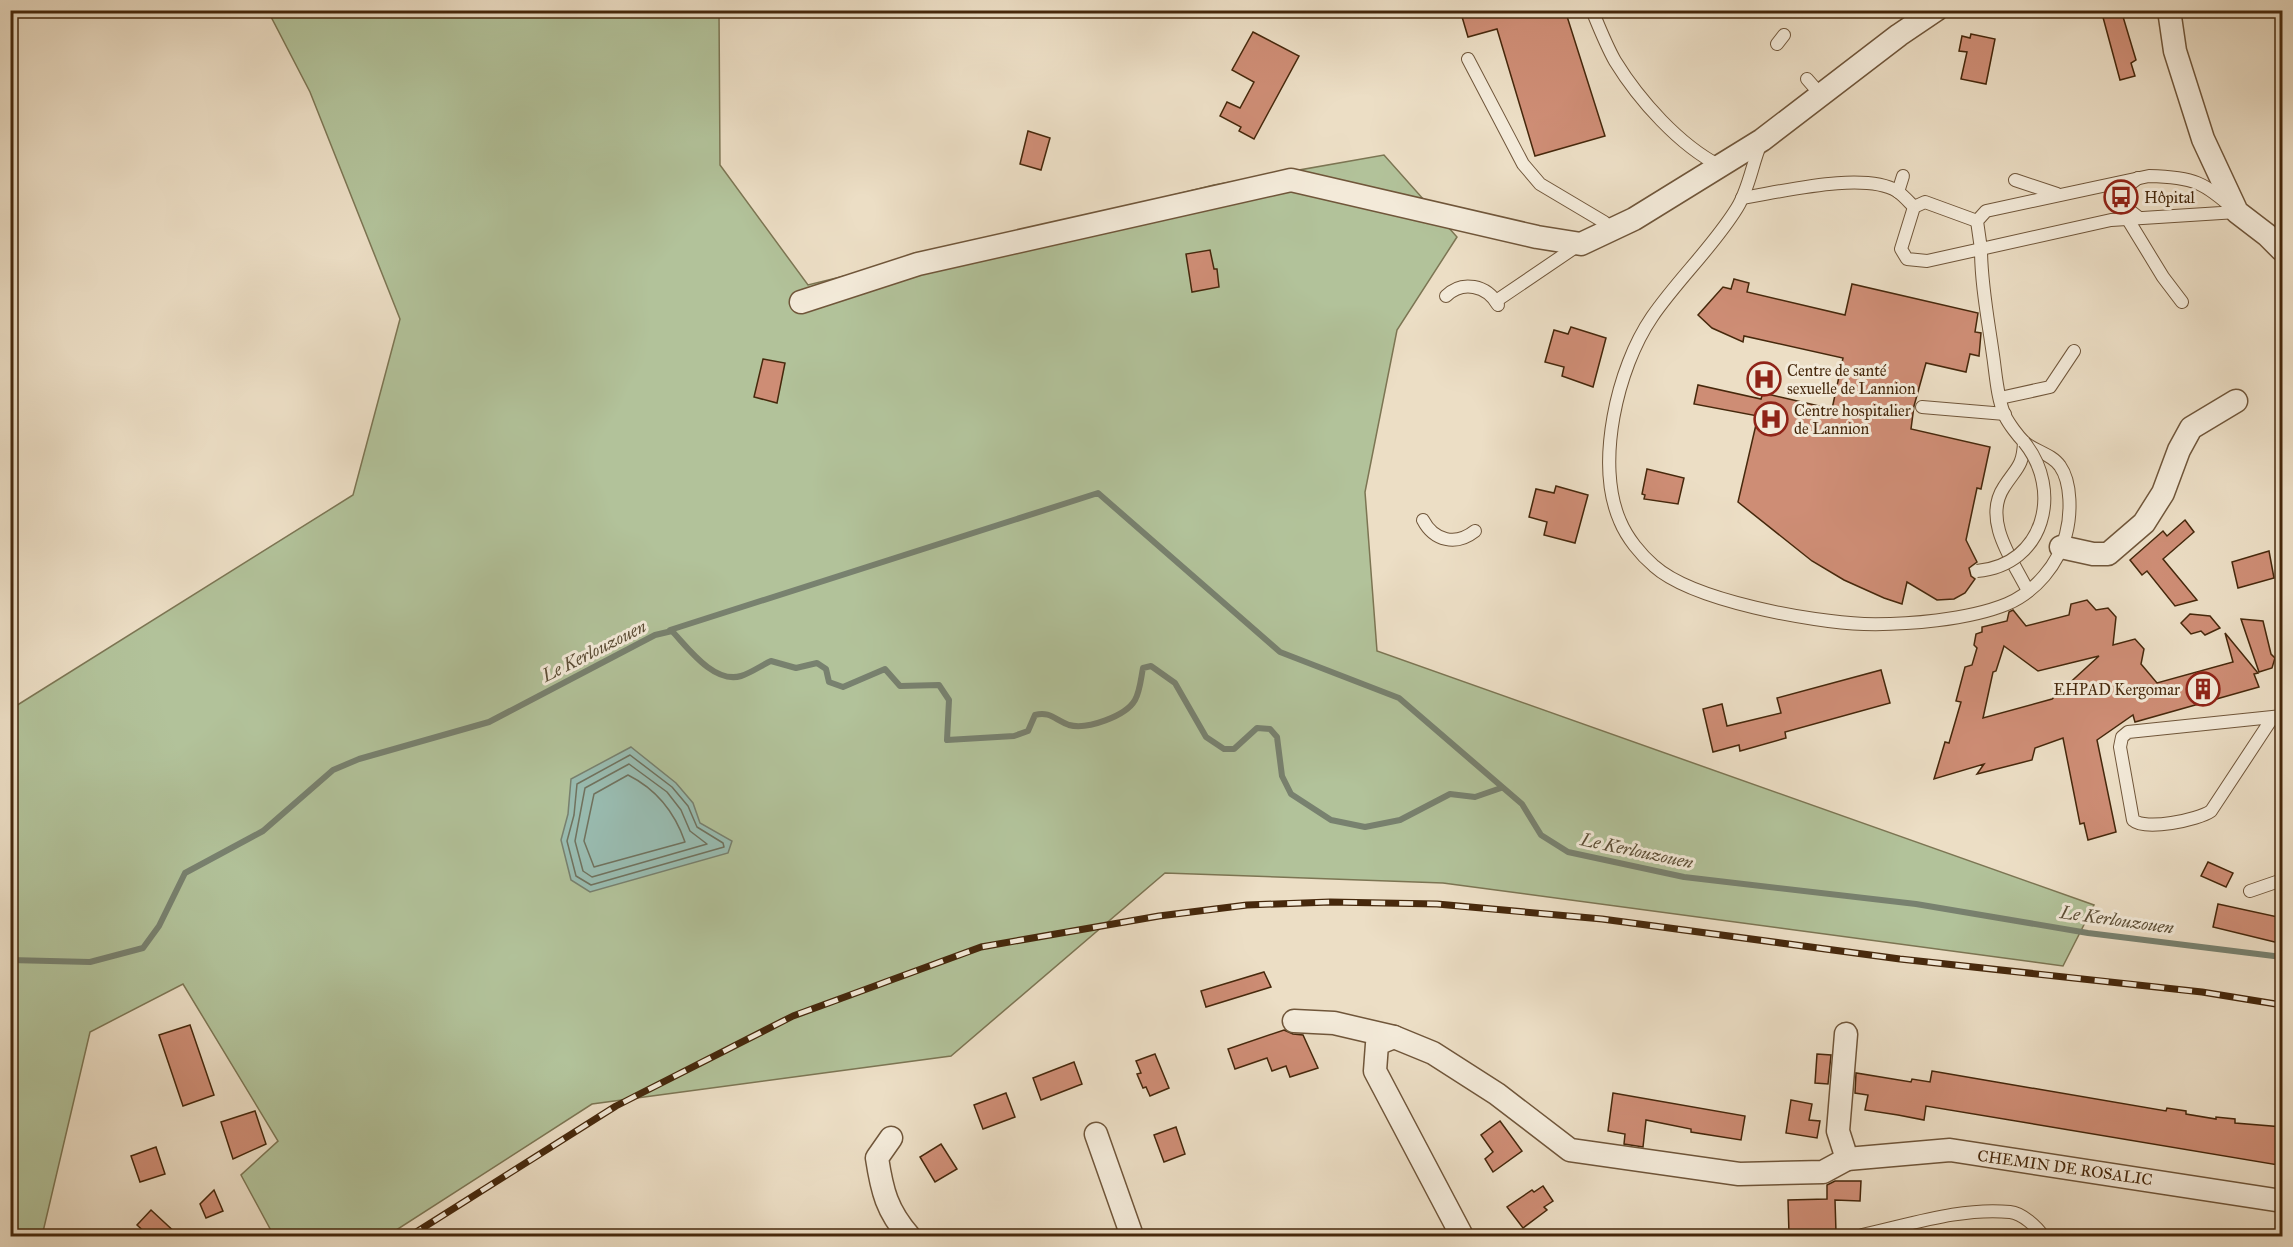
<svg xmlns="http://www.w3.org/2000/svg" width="2293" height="1247" font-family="'IM FELL Great Primer',serif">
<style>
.green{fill:#b2c29a;stroke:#7c7553;stroke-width:1.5}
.water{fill:#99bcb1;stroke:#78816f;stroke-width:1.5}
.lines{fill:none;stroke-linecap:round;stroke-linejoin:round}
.shore{stroke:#70725e;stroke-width:1.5}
.stream{stroke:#78816f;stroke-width:6}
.building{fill:#ce8d75;stroke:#46280c;stroke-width:1.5;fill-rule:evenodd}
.lane-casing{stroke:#70563a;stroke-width:14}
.street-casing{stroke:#70563a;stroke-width:25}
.lane{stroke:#f3ead9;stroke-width:12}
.street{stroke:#f3ead9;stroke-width:22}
.rail-casing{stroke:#46280c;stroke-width:7}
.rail{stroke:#f3ead9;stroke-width:4.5;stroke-dasharray:14;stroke-linecap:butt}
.lane-bridge-casing{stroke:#70563a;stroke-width:14;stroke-linecap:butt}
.lane-bridge{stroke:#f3ead9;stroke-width:12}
.labels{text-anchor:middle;stroke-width:6;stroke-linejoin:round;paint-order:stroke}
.poi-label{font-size:16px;fill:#46280c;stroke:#f3ead9;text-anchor:start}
.street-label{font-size:16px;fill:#46280c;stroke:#f3ead9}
.water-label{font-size:18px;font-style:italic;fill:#5b4d35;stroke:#f3ead9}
</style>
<rect width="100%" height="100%" fill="#ecdec5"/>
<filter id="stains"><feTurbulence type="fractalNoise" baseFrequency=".00333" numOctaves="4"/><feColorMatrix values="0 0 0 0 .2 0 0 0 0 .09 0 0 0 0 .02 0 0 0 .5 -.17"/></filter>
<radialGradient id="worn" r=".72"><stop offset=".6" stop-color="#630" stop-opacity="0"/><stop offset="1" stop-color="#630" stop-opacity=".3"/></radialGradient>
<!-- green -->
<path class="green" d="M268 11H719L720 165 808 285 1214 185 1384 155 1457 237 1397 330 1365 492 1377 651 2094 905 2063 966 1443 883 1165 873 951 1056 592 1104 387 1236H274L241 1175 278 1141 183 984 90 1032 42 1236H11V709L353 495 400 319 310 92Z"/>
<!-- water -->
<path class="water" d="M631 747 676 783 693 803 700 823 732 841 728 853 590 892 571 880 561 840 568 814 571 779Z"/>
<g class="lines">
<!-- shore -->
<g class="shore">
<path d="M630 755 672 787 688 806 697 827 723 843 724 847 591 885 576 876 567 841 574 815 577 784Z"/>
<path d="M629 764 667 792 681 810 690 831 707 844 592 877 583 871 575 841 585 788Z"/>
<path d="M628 775C656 789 675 813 685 842L594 867 584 841 594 794Z"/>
</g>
<!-- stream -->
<g class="stream">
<path d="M670 630 1098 493 1280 652 1399 698 1522 804 1541 835 1568 852 1684 877 1916 904 2088 933 2282 957"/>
<path d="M10 960 90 962 143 948 159 926 185 873 263 831 333 770 359 759 489 722 655 635 672 631C688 648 714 684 741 676 751 673 762 665 771 661L796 668 817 663 826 669 829 682 843 687 885 669 900 686 939 685 949 700 947 740 1014 736 1028 731 1035 715C1050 711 1055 720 1069 725 1087 730 1126 716 1135 700 1140 691 1141 678 1143 668L1151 666 1175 683 1206 737 1224 749H1234L1257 728 1270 729 1277 737 1282 776 1291 794 1331 820 1365 827 1400 820 1450 794 1475 797 1501 788"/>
</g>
</g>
<!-- building -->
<g class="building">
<path d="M1460 10H1505L1507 14 1517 10H1565L1605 136 1535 156 1497 29 1468 37Z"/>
<path d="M2101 10H2121L2136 60 2131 63 2135 76 2120 80Z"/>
<path d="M1253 32 1299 56 1254 139 1239 131 1241 127 1220 116 1227 102 1240 108 1254 82 1232 70Z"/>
<path d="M1971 34 1995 39 1986 84 1961 79 1967 52 1959 51 1962 36 1970 38Z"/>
<path d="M1028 131 1050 138 1041 170 1020 164Z"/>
<path d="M1210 250 1214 269H1217L1219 287 1192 292 1186 254Z"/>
<path d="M1734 279 1749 283 1747 292 1845 315 1852 284 1978 313 1975 332 1981 333 1979 356 1970 354 1966 372 1926 363 1914 406 1911 429 1990 447 1981 489 1977 488 1966 540 1977 562 1969 568 1971 576 1975 579 1965 593 1954 599 1937 600 1907 582 1902 604 1884 598 1844 580 1812 561 1738 502 1758 416 1694 404 1698 385 1761 399 1763 393 1832 409 1843 358 1744 336 1743 342 1712 328 1698 315 1723 287 1731 289Z"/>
<path d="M1571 327 1606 338 1593 387 1562 376 1564 367 1545 362 1554 330 1568 334Z"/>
<path d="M763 359 785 363 777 403 754 397Z"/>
<path d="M1647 469 1684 478 1678 504 1644 499 1645 495 1642 494Z"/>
<path d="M1556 486 1588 495 1575 543 1544 535 1547 522 1529 517 1536 489 1554 493Z"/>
<path d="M2185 520 2194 532 2163 559 2197 600 2175 606 2147 571 2142 575 2130 560 2163 531 2167 536Z"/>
<path d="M2269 551 2274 578 2238 588 2232 562Z"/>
<path d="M2087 600 2096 610 2108 608 2116 617 2113 645 2135 639 2144 649 2141 664 2157 683 2233 662 2225 633 2258 673 2254 674 2259 687 2135 722 2133 715 2097 740 2116 832 2088 840 2084 823 2080 824 2063 738 2035 748 2032 760 1977 774 1984 764 1934 779 1945 742 1949 743 1961 702 1956 701 1965 667 1972 665 1977 648 1974 645 1976 634 1982 632V627L2007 621 2009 612 2013 610 2026 626 2069 615 2071 604ZM2004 646 2038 671 2099 656 2052 699 1983 718 1993 672 1996 671Z"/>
<path d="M2190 614 2210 616 2220 628 2205 635 2201 631 2191 634 2181 623Z"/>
<path d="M2241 619 2263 621 2271 654 2275 658 2272 668 2259 672Z"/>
<path d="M1881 670 1890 703 1785 732 1786 738 1740 751 1739 745 1713 752 1703 709 1722 704 1727 726 1781 713 1777 698Z"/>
<path d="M2208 862 2233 873 2226 887 2201 876Z"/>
<path d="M2218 904 2278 917 2277 923 2283 924V944L2213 927Z"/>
<path d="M1264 972 1271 987 1206 1007 1201 991Z"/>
<path d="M190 1025 214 1095 183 1106 159 1035Z"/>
<path d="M1284 1030 1293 1034 1303 1035 1318 1068 1290 1077 1286 1066 1272 1071 1267 1058 1235 1069 1228 1049Z"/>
<path d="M1155 1054 1169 1088 1150 1096 1146 1087 1143 1088 1137 1074 1141 1073 1136 1061Z"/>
<path d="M1817 1054 1831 1055 1828 1084 1815 1083Z"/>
<path d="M1074 1062 1082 1084 1041 1100 1033 1078Z"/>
<path d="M1932 1071 2166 1111 2167 1108 2186 1111V1114L2216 1119V1117L2235 1119V1123L2283 1127 2278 1165 1926 1106 1924 1120 1898 1115 1865 1110 1868 1095 1855 1093 1856 1073 1911 1082 1912 1079 1930 1082Z"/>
<path d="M1006 1093 1015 1117 983 1129 974 1105Z"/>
<path d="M1613 1093 1745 1116 1741 1140 1691 1132V1129L1646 1120 1643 1147 1624 1144 1625 1134 1608 1131Z"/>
<path d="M1791 1100 1812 1104 1809 1120 1820 1121 1817 1138 1786 1133Z"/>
<path d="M255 1111 266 1144 233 1159 221 1122Z"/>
<path d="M1500 1121 1522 1151 1493 1172 1485 1159 1493 1152 1481 1135Z"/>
<path d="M1176 1127 1185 1154 1164 1162 1154 1135Z"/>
<path d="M941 1144 957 1169 935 1182 920 1157Z"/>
<path d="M156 1147 165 1174 140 1182 131 1156Z"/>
<path d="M1835 1181H1861L1860 1201 1835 1200 1836 1232 1789 1234 1788 1200 1827 1199V1185Z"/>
<path d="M1543 1186 1553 1201 1544 1207 1547 1210 1523 1228 1507 1207 1532 1190 1534 1192Z"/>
<path d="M214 1190 223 1211 206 1218 200 1204Z"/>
<path d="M151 1210 179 1236H149L137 1225Z"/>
</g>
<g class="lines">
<defs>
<g id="lane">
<path d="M1592 10C1599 27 1606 45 1615 61 1639 100 1679 145 1720 166"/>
<path d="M1777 44 1784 35"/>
<path d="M1468 59 1523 164 1540 184 1604 222 1612 229"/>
<path d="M1807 79 1821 95"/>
<path d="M1761 143C1752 164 1749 189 1737 208 1713 247 1678 279 1652 317 1617 368 1595 464 1620 521 1627 538 1641 555 1654 566 1693 601 1812 622 1864 624 1906 625 1968 620 2007 604 2035 592 2059 564 2066 534 2071 515 2072 483 2060 466 2052 454 2034 451 2024 442 2018 436 2009 424 2005 416 1997 398 1996 375 1993 355 1988 319 1981 284 1981 249L1927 261 1907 259 1901 249 1914 207 1925 202 1977 221"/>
<path d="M2149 176C2194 177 2204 182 2237 212L2111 220 1981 249 1977 221 1986 211Z"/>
<path d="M2015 180 2057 194"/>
<path d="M1898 192 1903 176"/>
<path d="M1742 198C1781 192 1863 171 1897 191 1903 195 1909 202 1914 207"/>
<path d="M2138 217 2129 210 2124 197 2129 185 2138 178"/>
<path d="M2127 218 2163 277 2182 302"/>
<path d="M1446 296C1462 280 1487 285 1498 305"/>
<path d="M1496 301 1580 244"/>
<path d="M2000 398 2050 387 2074 351"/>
<path d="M1922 407 2005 414"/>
<path d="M2024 442C2023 467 2016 468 2004 487 1982 520 2013 561 2028 591"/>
<path d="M1423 520C1434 541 1456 546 1475 531"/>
<path d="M2273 717 2211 811C2198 820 2145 831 2133 820L2120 747 2122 737 2128 732 2282 716"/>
<path d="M2250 891 2282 880"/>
<path d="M1862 1235C1909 1225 1961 1207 2010 1212 2022 1213 2037 1227 2043 1236"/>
</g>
<g id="street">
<path d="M2169 10 2175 51 2203 139 2237 212 2267 235 2282 250"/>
<path d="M801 302 918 264 1291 180 1537 237 1581 244 1634 219 1762 140 1899 35 1936 10"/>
<path d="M2061 547 2093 554H2108L2144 523 2163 493 2179 450 2191 428 2236 401"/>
<path d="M1294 1021 1334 1023 1394 1037 1433 1053 1497 1094 1570 1150 1739 1174 1823 1172 1847 1159"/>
<path d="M1846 1034 1838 1131 1847 1159 1950 1150 2282 1201"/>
<path d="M1394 1037 1377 1044 1375 1071 1462 1236"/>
<path d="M1096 1134 1132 1236"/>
<path d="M891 1138 877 1158C882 1191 887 1211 909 1236"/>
</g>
</defs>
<!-- lane casing -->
<use href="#lane" class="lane-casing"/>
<!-- street casing -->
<use href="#street" class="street-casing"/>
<!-- lane -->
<use href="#lane" class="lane"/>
<!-- street -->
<use href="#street" class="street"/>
<defs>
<path id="rail" d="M410 1236 616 1106 793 1016 981 947 1159 916 1247 905 1330 902 1437 904 1602 919 1900 959 2202 992 2282 1005"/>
</defs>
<!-- rail casing -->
<use href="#rail" class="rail-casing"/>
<!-- rail -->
<use href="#rail" class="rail"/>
<defs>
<path id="lane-bridge" d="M1977 571C2045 565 2063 490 2024 442"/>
</defs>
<!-- lane-bridge casing -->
<use href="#lane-bridge" class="lane-bridge-casing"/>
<!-- lane-bridge -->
<use href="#lane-bridge" class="lane-bridge"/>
</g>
<!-- icons -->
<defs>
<symbol id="bus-ring" viewBox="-11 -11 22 22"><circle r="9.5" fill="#f3ead9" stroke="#8f2418" stroke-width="1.5"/><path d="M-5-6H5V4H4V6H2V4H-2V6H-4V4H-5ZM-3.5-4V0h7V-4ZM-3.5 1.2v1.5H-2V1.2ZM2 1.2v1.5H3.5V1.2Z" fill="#8f2418"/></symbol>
<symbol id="hospital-ring" viewBox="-11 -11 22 22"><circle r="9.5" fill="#f3ead9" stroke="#8f2418" stroke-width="1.5"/><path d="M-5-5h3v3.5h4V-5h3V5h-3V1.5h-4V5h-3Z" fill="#8f2418"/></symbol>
<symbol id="building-ring" viewBox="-11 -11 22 22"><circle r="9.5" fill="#f3ead9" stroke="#8f2418" stroke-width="1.5"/><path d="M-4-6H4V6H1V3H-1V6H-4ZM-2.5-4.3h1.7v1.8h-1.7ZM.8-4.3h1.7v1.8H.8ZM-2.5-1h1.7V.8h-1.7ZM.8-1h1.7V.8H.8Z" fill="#8f2418"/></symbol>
</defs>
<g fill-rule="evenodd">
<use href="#bus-ring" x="2102" y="178" width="38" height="38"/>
<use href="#hospital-ring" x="1745" y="360" width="38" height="38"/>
<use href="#hospital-ring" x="1752" y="400" width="38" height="38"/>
<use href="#building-ring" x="2184" y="670" width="38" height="38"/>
</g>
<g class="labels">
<!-- poi labels -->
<g class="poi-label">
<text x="2144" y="203">Hôpital</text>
<text x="1787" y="376">Centre de santé<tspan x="1787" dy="18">sexuelle de Lannion</tspan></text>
<text x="1794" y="416">Centre hospitalier<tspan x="1794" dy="18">de Lannion</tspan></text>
<text x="2180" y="695" text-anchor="end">EHPAD Kergomar</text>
</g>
<!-- street labels -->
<g class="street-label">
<text transform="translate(2065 1167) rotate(8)" y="6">CHEMIN DE ROSALIC</text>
</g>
<!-- water labels -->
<g class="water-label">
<text transform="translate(594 651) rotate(-27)" y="6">Le Kerlouzouen</text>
<text transform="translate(1637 851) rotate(12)" y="6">Le Kerlouzouen</text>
<text transform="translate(2117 920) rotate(8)" y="6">Le Kerlouzouen</text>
</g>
</g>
<!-- margin -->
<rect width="2293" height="1247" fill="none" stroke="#ecdec5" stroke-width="36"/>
<rect x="12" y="12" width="2269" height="1223" fill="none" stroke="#46280c" stroke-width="3"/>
<rect x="18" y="18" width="2257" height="1211" fill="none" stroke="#46280c" stroke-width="1.5"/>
<rect width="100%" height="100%" filter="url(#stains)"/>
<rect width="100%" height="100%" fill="url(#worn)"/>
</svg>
